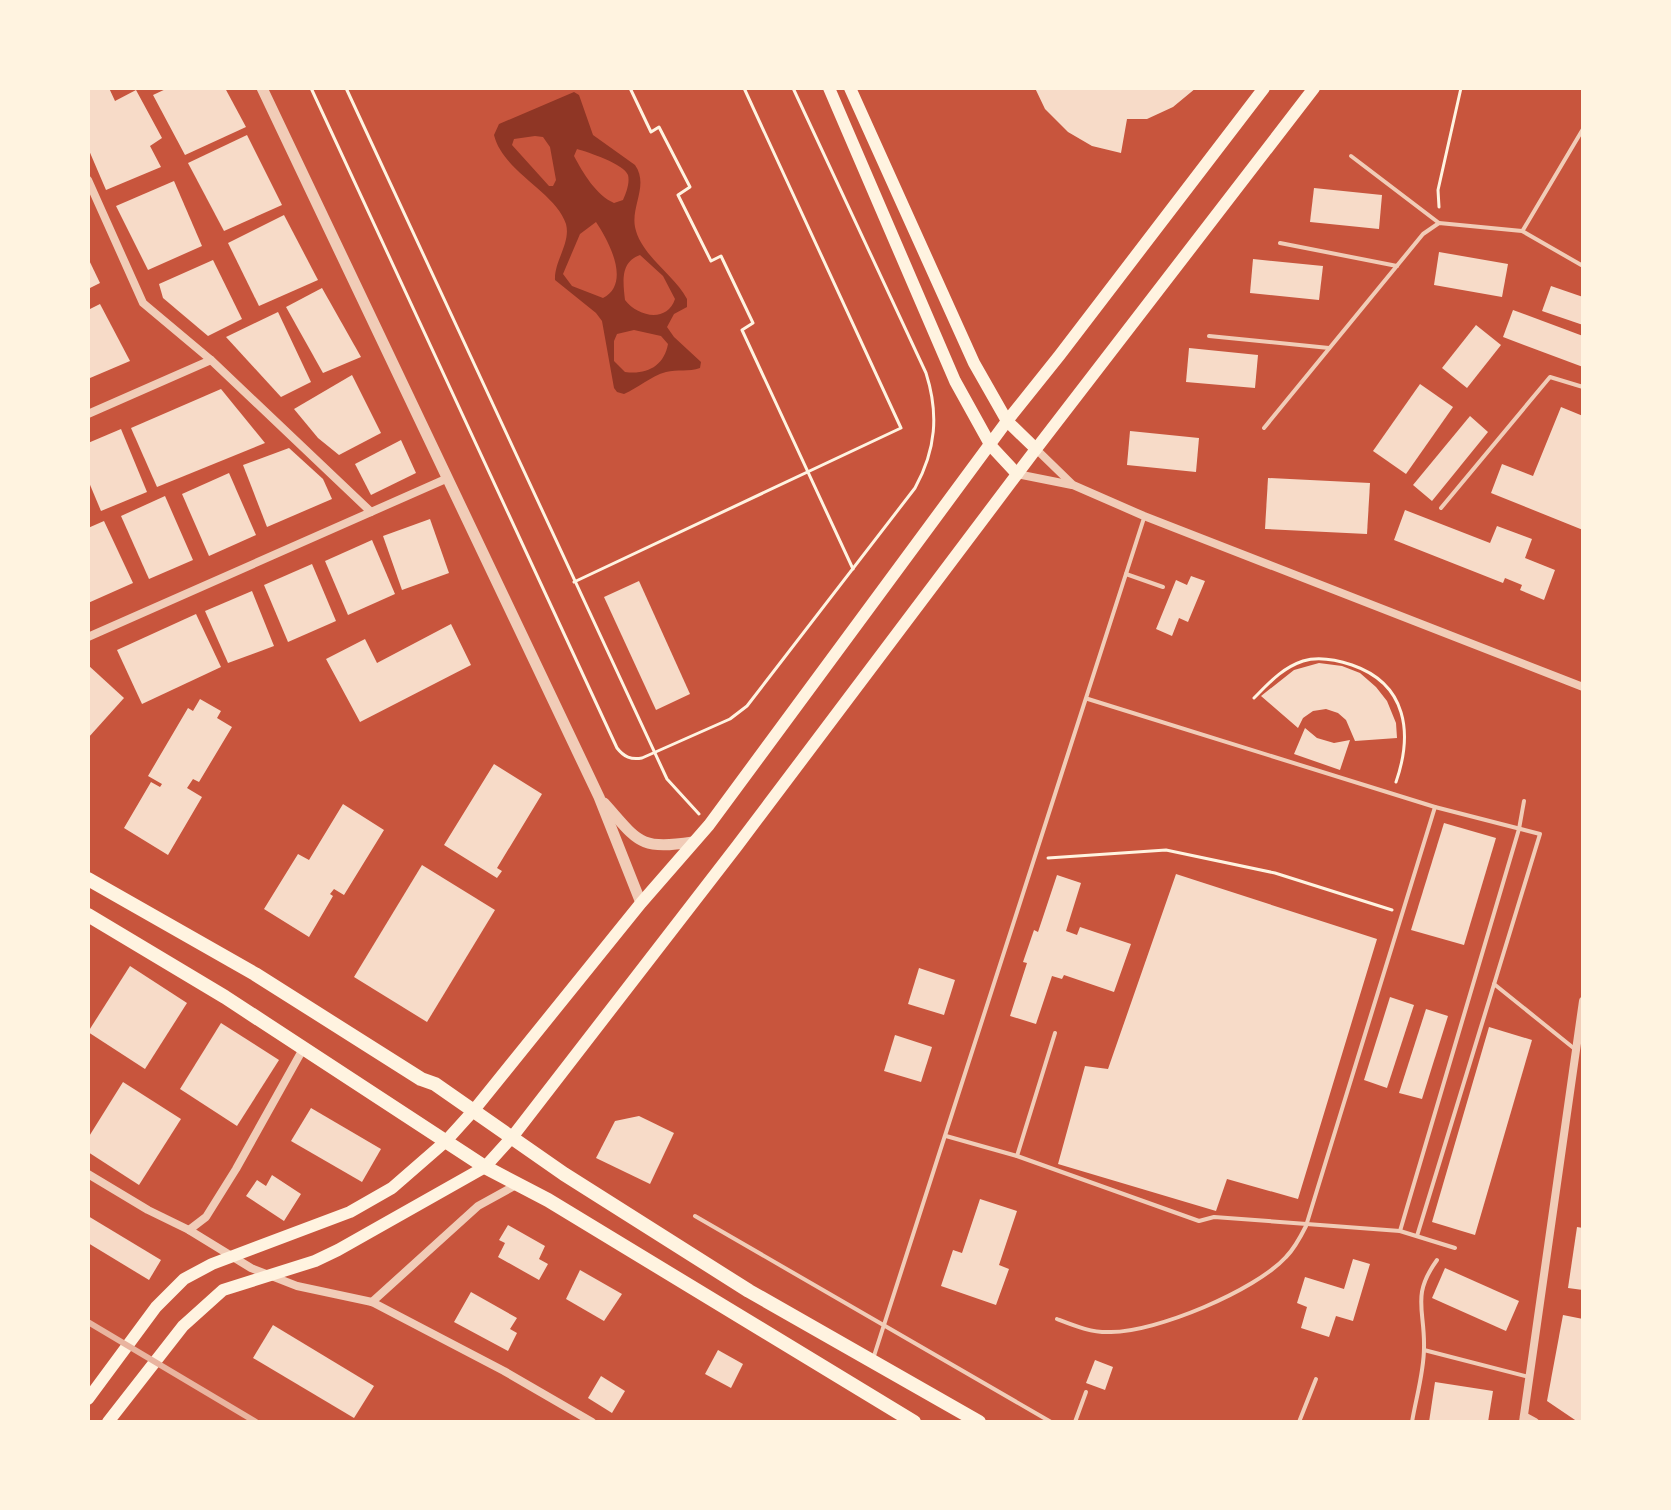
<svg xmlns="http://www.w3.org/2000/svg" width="1671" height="1510" font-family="'Noto Serif',serif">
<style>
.water{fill:#8f3625;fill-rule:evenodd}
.building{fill:#f7dbc8}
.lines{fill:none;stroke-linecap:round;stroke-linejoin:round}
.path{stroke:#fff3e0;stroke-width:3}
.service{stroke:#f1ccb7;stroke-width:4}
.minor{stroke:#f1ccb7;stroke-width:8}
.tertiary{stroke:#f1ccb7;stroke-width:11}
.secondary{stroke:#fff3e0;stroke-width:12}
.primary{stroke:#fff3e0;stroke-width:14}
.rail{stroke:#e9b49f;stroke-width:6}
</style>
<rect width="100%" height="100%" fill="#c8553d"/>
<!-- water -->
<path class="water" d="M574 92 579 95 593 135 635 165C649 185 631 206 635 227 641 256 674 274 687 299V307L674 314 667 327 674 337 701 362 700 368C689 372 677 369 666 372 651 376 638 388 624 394L617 392 614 388 602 321 596 313 555 280C554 261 571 243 566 224 556 192 503 172 494 135L499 124ZM535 136 543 137 550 147 556 180 553 186H549L512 145 514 139ZM577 149C588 152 624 164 628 175 630 183 626 193 623 200L614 203C596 195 583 173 574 156ZM596 222C608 240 632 283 603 298L572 286 563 274 580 234ZM640 255 663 276 675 299C667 323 638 317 625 300 623 282 620 262 640 255ZM634 330 661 336 668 344C664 366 647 375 625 372L614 361V341L617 334Z"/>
<!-- building -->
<g class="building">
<path d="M88 88H109L115 101 136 90 162 138 150 146 161 167 106 190 88 148Z"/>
<path d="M168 88H225L246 127 185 155 153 95Z"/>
<path d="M1035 88H1196L1173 107 1147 119H1127L1121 153 1092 146 1068 132 1045 109Z"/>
<path d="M247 135 282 205 224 231 188 163Z"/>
<path d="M174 181 202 246 148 270 116 206Z"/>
<path d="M1314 188 1382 195 1379 229 1310 222Z"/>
<path d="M284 215 318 280 259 306 228 243Z"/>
<path d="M1439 252 1508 264 1502 297 1434 285Z"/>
<path d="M88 258 100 283 88 289Z"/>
<path d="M1253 259 1323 266 1319 300 1250 293Z"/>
<path d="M213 260 242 319 208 336 163 298 159 284Z"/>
<path d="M1551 286 1583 297V325L1542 311Z"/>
<path d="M322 288 361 357 323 373 286 307Z"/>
<path d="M100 304 130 361 90 378 88 310Z"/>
<path d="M1513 310 1583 336V367L1503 337Z"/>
<path d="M278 312 311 382 281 397 226 337Z"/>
<path d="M1476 325 1501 345 1467 388 1442 368Z"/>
<path d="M1189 348 1258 355 1255 388 1186 382Z"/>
<path d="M352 375 381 433 339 455 318 438 294 409Z"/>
<path d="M1420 384 1453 407 1406 474 1373 451Z"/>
<path d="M221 389 265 443 157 487 131 428Z"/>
<path d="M1561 407 1583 416V530L1491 493 1502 464 1533 476Z"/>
<path d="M1470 416 1488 432 1432 501 1413 485Z"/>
<path d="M121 429 147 492 101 511 88 480V443Z"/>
<path d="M1130 431 1199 438 1196 472 1127 465Z"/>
<path d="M401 440 416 473 371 495 355 464Z"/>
<path d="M289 448 323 479 332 499 267 527 243 465Z"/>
<path d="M229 473 256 535 209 556 182 494Z"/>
<path d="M1268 478 1370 483 1367 534 1265 529Z"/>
<path d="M165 496 193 560 149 579 121 516Z"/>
<path d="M1405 510 1490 543 1497 526 1532 539 1525 558 1555 570 1544 600 1520 590 1522 585 1505 578 1503 583 1394 540Z"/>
<path d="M430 519 449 573 402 590 383 536Z"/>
<path d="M104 521 133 583 88 603V528Z"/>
<path d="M372 540 395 594 348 615 325 561Z"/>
<path d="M312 564 336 621 288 642 264 585Z"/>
<path d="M1191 576 1205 581 1188 622 1179 618 1172 636 1156 629 1176 580 1187 585Z"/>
<path d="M639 581 690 694 656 710 604 597Z"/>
<path d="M252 591 274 646 228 663 205 611Z"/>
<path d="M196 614 221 667 142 704 117 650Z"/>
<path d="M451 624 471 665 360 722 326 659 365 639 377 663Z"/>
<path d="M1319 663 1342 666 1360 673 1376 687 1387 701 1396 723 1397 738 1355 741 1346 720 1338 713 1326 709 1313 711 1303 718 1298 728 1261 696 1294 670Z"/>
<path d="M88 665 124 698 88 738Z"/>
<path d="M200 699 221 711 217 718 232 727 199 782 193 779 187 788 202 797 168 855 124 828 151 782 160 787 162 784 148 776 188 708 193 711Z"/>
<path d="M1305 728 1317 738 1334 743 1350 740 1340 770 1294 754Z"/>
<path d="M494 764 542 794 497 868 502 871 497 878 444 845Z"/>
<path d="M343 804 384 830 344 895 334 889 330 894 333 896 309 937 264 909 298 854 309 860Z"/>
<path d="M1444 823 1496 838 1464 945 1411 930Z"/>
<path d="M422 865 495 910 427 1022 354 977Z"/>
<path d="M1176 874 1377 939 1298 1199 1227 1179 1216 1211 1058 1164 1085 1066 1108 1069Z"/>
<path d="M1057 875 1081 883 1066 931 1077 935 1080 927 1131 944 1114 992 1064 975 1062 979 1052 976 1036 1024 1010 1016 1027 963 1023 962 1034 930 1038 932Z"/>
<path d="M130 966 187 1003 145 1069 88 1032Z"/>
<path d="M919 968 955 980 944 1015 908 1004Z"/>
<path d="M1390 997 1414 1005 1387 1088 1364 1080Z"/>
<path d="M1426 1009 1448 1016 1422 1099 1399 1093Z"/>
<path d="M221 1023 279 1060 237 1126 180 1089Z"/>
<path d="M1489 1027 1532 1040 1475 1235 1432 1222Z"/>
<path d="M895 1035 932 1047 921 1082 884 1071Z"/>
<path d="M123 1082 181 1119 139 1185 88 1152V1138Z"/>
<path d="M311 1108 381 1149 362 1182 291 1141Z"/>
<path d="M639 1116 674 1133 650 1184 596 1158 615 1121Z"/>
<path d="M272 1175 301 1194 284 1221 246 1196 257 1180 266 1186Z"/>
<path d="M980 1199 1017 1211 999 1265 1009 1269 996 1305 941 1286 953 1250 962 1253Z"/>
<path d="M88 1216 161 1260 149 1280 88 1243Z"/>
<path d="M508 1225 545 1246 539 1259 548 1264 539 1280 498 1257 505 1243 499 1240Z"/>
<path d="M1577 1227 1583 1228V1290L1568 1288Z"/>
<path d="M1353 1259 1370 1264 1353 1321 1336 1316 1329 1337 1301 1328 1307 1307 1297 1303 1305 1277 1344 1289Z"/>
<path d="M1445 1268 1519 1301 1506 1331 1432 1298Z"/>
<path d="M580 1270 622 1294 604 1321 566 1299Z"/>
<path d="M471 1292 517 1318 510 1329 517 1333 508 1351 454 1322Z"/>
<path d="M1563 1315 1583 1319V1422H1578L1547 1401Z"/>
<path d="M273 1325 374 1386 354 1418 253 1358Z"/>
<path d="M718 1350 743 1364 731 1388 705 1374Z"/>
<path d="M1095 1360 1113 1367 1105 1390 1086 1383Z"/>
<path d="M601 1376 625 1391 612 1413 588 1398Z"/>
<path d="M1435 1382 1493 1391 1488 1422H1429Z"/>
</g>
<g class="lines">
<!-- path -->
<g class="path">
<path d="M311 88 617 748C624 757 631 760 642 758L730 719 747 706 915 488C936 450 939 414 926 373L793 88"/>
<path d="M346 88 667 779 699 814"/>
<path d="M630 88 651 132 659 127 690 187 678 195 711 261 721 256 753 323 742 330 853 569"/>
<path d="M1439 207 1438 190 1461 88"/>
<path d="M574 582 901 428 744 88"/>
<path d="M1254 698C1269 683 1282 668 1303 661 1319 656 1337 660 1352 665 1407 684 1413 733 1396 782"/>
<path d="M1048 858 1166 850 1275 873 1392 910"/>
</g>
<!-- service -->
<g class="service">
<path d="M1351 156 1439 223"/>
<path d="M1523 230 1583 129"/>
<path d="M1280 243 1397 266"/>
<path d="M1209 336 1329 348"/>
<path d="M1264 428 1423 234 1439 223 1522 231 1583 266"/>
<path d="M1441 508 1550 377 1583 387"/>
<path d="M1126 574 1163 587"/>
<path d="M1088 699 1435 807 1540 834 1417 1236"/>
<path d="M1494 984 1576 1050"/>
<path d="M946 1136 1017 1156 1199 1221 1214 1217 1400 1231 1455 1248"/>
<path d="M1017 1156 1055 1033"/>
<path d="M695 1216 1051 1422"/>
<path d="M1400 1231 1519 829 1524 801"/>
<path d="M1057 1319C1075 1326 1092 1333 1111 1332 1156 1332 1255 1291 1286 1257 1294 1249 1301 1236 1306 1226L1435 807"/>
<path d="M1424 1350 1529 1377"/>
<path d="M873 1359 1144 518"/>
<path d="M1075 1422 1086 1392"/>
<path d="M1299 1422 1316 1379"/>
<path d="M1412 1422C1416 1398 1424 1372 1424 1348 1425 1309 1411 1296 1437 1260"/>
</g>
<!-- minor -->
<g class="minor">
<path d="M88 180 143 303 211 360 371 512"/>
<path d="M88 414 211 360"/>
<path d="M1036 449 1073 485 1144 516 1583 687"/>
<path d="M1017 474 1072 485"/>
<path d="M88 637 448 478"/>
<path d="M88 1174 148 1210 189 1230 251 1268 297 1286 372 1302 504 1371 592 1422"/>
<path d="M189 1230 206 1217 236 1169 303 1049"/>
<path d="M372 1302 478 1206 518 1184"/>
<path d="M1524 1416 1535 1422"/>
<path d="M1523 1422 1583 1001"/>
</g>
<!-- tertiary -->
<g class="tertiary">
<path d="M262 88 599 797 641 903"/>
<path d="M604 803C639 842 638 850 693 842"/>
</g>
<!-- secondary -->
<g class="secondary">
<path d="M829 88 955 381 991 446 1017 474"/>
<path d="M850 88 974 363 1007 421 1036 449"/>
<path d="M88 1399 156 1307 184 1279 212 1264 350 1212 392 1188 446 1141 474 1110 641 903 709 825 1007 421 1059 356 1264 88"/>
<path d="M108 1422 183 1326 223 1290 315 1261 338 1250 485 1167 513 1136 737 846 1036 449 1314 88"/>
</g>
<!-- primary -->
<g class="primary">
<path d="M88 879 255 974 421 1079 435 1084 564 1174 749 1291 979 1422"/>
<path d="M88 915 225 997 485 1167 548 1200 914 1422"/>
</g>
<!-- rail -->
<path class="rail" d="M88 1322 256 1422"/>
</g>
<!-- border -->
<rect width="1671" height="1510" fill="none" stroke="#fff3e0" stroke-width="180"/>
</svg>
